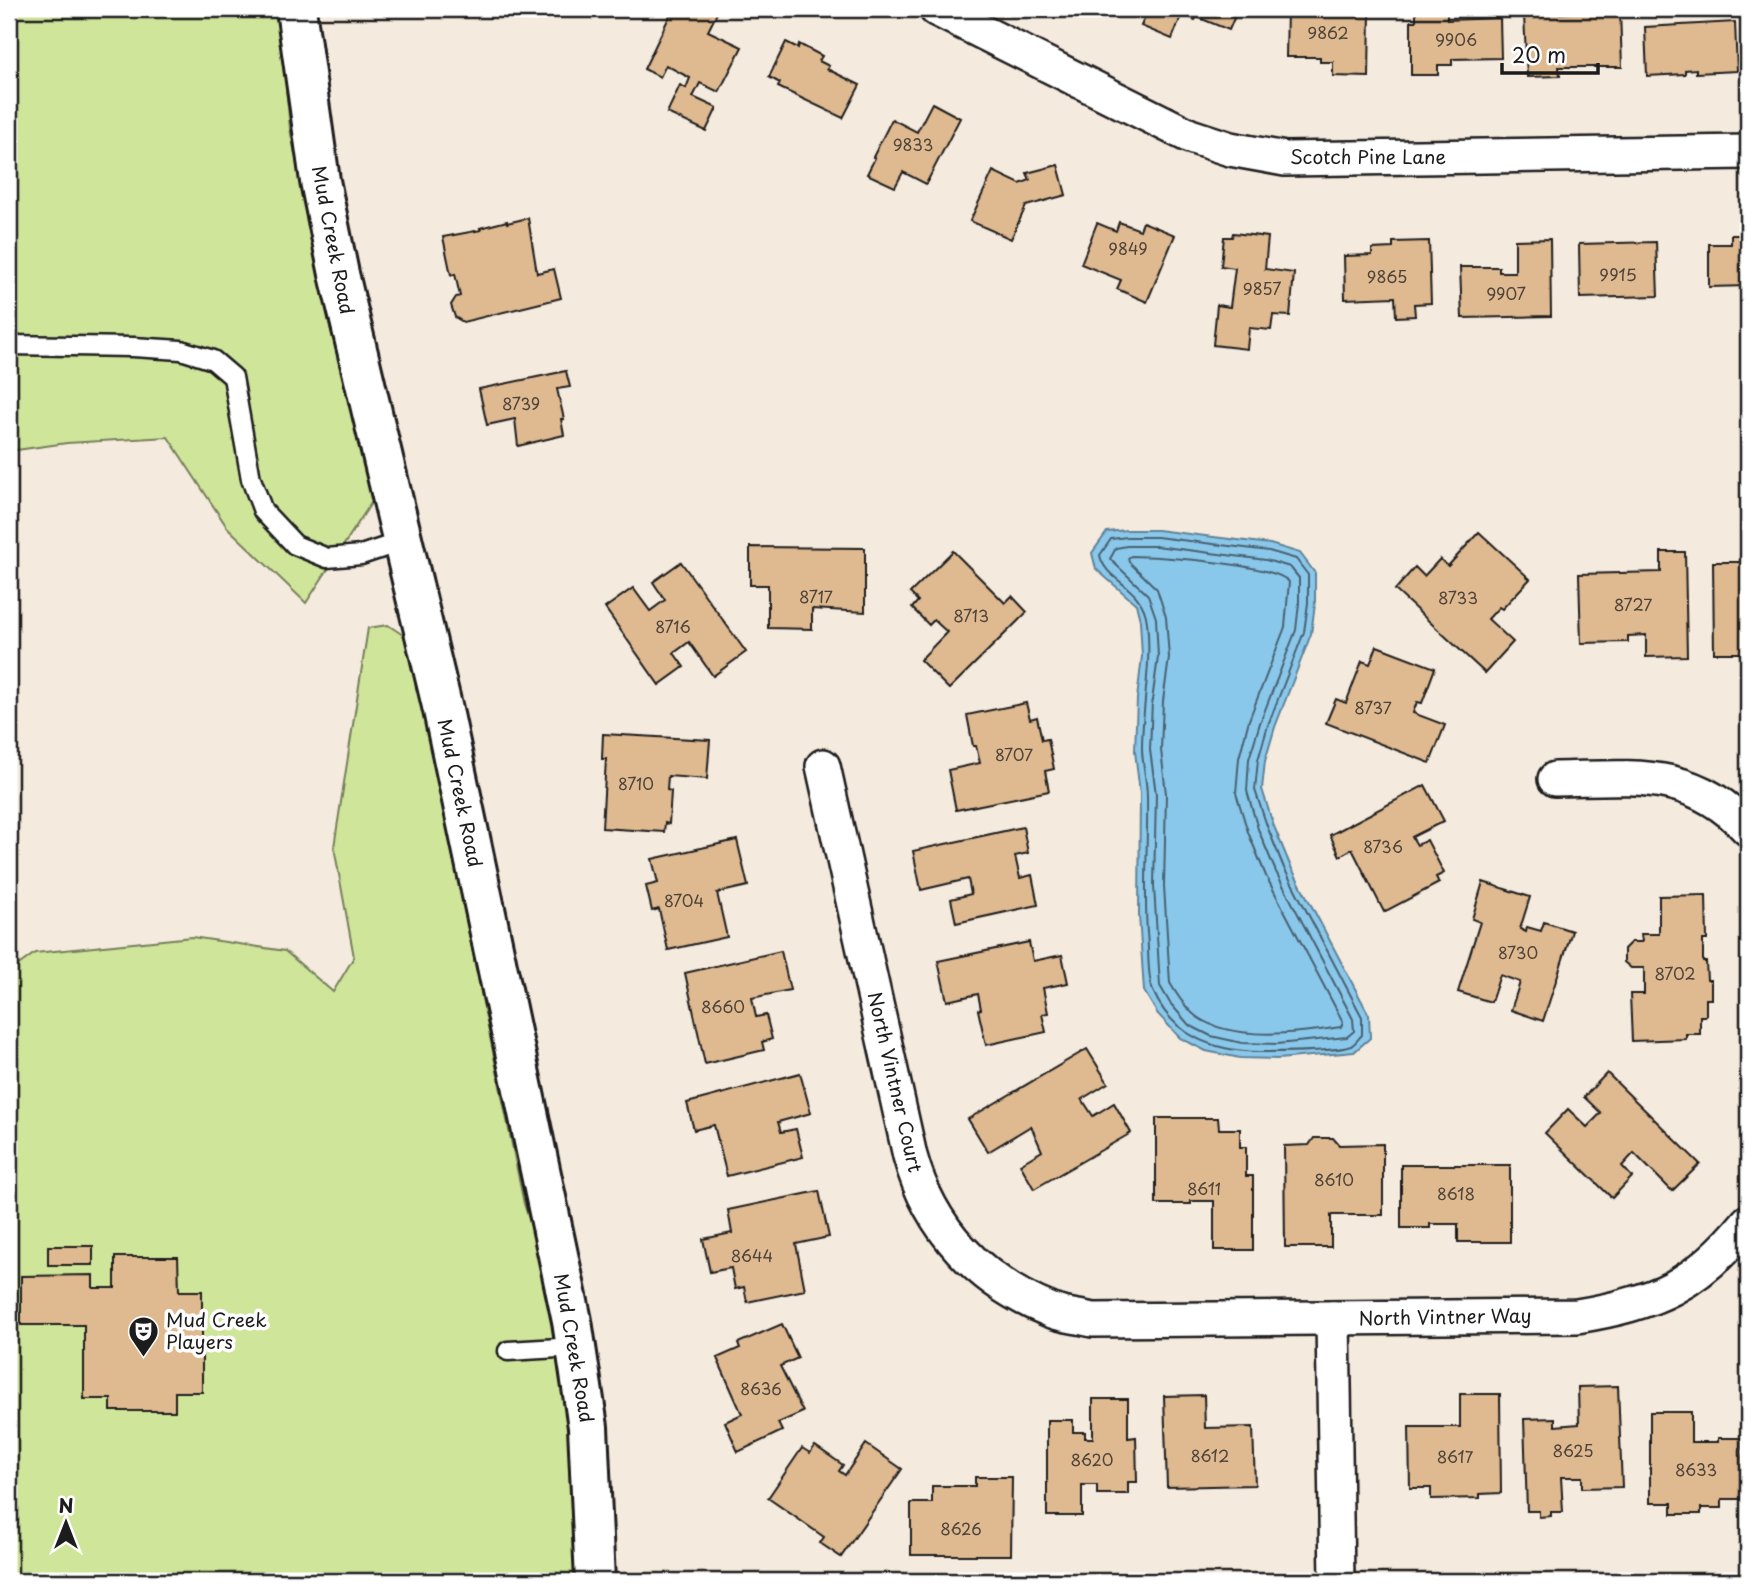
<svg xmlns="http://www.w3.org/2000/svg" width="1757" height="1590" font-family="'Playpen Sans',sans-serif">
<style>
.green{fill:#cfe59a;stroke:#76805b;stroke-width:2}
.water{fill:#8ac8eb;stroke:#5e8398;stroke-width:2}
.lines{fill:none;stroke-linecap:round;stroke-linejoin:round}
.shore{stroke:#48616f;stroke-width:2}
.building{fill:#dfb990;stroke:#1c1c1c;stroke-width:2}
.service-casing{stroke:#1c1c1c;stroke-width:23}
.minor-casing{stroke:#1c1c1c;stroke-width:38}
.tertiary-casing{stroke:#1c1c1c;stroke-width:44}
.service{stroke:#fff;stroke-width:18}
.minor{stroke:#fff;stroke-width:33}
.tertiary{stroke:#fff;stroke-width:38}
.labels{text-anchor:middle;stroke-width:7;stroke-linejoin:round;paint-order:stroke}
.number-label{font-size:16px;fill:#4d4339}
.street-label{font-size:19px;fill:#1c1c1c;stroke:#fff}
.poi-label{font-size:19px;fill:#1c1c1c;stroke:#fff;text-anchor:start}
</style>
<rect width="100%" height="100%" fill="#f5eade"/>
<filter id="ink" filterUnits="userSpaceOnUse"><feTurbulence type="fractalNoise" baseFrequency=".0143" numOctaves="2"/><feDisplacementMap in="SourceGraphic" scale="14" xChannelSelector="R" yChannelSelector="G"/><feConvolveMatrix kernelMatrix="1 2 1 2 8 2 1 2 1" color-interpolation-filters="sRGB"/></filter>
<g filter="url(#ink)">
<!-- green -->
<g class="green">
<path d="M9 9H279L290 129 330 326 373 500 306 603 227 527 168 437 67 443 9 451Z"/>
<path d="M388 625 409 639 524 1204C566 1324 571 1455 577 1581H9V972L35 953 192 937 285 951 333 992 354 957 334 847 368 628Z"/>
</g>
<!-- water -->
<path class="water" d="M1127 530H1157L1270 544 1300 553 1315 573V604L1311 634 1275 727 1265 761 1262 789 1273 824 1290 865 1369 1015 1370 1038 1354 1052 1278 1059 1240 1058 1206 1051 1180 1038 1157 1013 1144 991 1139 915 1140 794 1135 751 1137 699 1142 656 1140 620 1136 604 1096 569 1092 553 1107 532Z"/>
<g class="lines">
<!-- shore -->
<g class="shore">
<path d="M1127 537H1157L1269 551 1296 559 1308 575V603L1304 632 1268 725 1258 760 1255 790 1267 826 1284 868 1362 1017V1035C1359 1038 1355 1044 1351 1046 1335 1052 1279 1052 1261 1052 1214 1051 1173 1037 1153 991 1147 978 1149 949 1147 933 1144 887 1148 842 1147 796 1147 780 1142 764 1142 748 1142 706 1152 664 1147 622 1143 585 1105 582 1100 555L1111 539Z"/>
<path d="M1127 546H1156L1266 560 1290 567 1299 578V603L1296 630 1260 723 1249 759 1247 791 1258 829 1276 872 1353 1019 1354 1031 1347 1037 1277 1044 1242 1043 1211 1036 1189 1025 1170 1003 1160 986 1154 886 1156 794 1150 750 1152 701 1158 657 1156 618 1148 595 1110 559 1116 548Z"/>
<path d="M1131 556C1157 556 1276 564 1289 582L1285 627 1249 720 1239 758 1236 793 1248 832 1266 876 1343 1022 1341 1027C1301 1033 1232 1042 1197 1017 1186 1009 1177 995 1170 983L1164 886 1166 794 1161 750 1163 701 1169 658 1166 617 1157 589 1129 562 1128 558Z"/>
</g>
</g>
<!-- building -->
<g class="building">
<path d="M673 9H719L708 31 742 47 719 92 700 83 693 97 717 108 706 131 667 113 680 85 686 88 690 78 666 65 660 77 644 69Z"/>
<path d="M1148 9H1238L1229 30 1197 17 1195 20 1182 14 1172 39 1141 26Z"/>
<path d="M1287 9H1370L1369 77 1333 76V62H1320V57H1286Z"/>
<path d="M1416 9H1447V20L1500 18 1501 58 1452 59V65H1438V75H1411V21H1416Z"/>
<path d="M1620 11 1622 67H1559L1560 76 1527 77 1524 15Z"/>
<path d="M1735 22 1737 71 1696 73V69L1685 70V74L1647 76 1645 27Z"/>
<path d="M786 42 798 48 799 44 822 56 819 61 829 66 827 69 860 85 843 118 778 87 780 83 769 77Z"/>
<path d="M932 103 960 118 926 184 903 172 895 187 867 174 875 158 873 157 892 119 917 132Z"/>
<path d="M1058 165 1066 195 1026 206 1011 239 970 221 993 171 1020 184 1030 180 1027 173Z"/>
<path d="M528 218 537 273 554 269 561 298 463 322 455 317 451 305 456 297 460 296 455 274 451 275 443 237 481 230 480 228 507 221V223Z"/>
<path d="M1119 222 1140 230 1143 222 1175 235 1147 302 1117 289 1121 280 1081 264 1097 223 1116 231Z"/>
<path d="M1233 233 1268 237 1265 269 1294 273 1290 316 1273 315 1271 330 1249 328 1247 349 1213 345 1217 305 1230 307 1235 268 1221 266 1224 237H1232Z"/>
<path d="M1731 235H1748V286L1709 287V244H1731Z"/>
<path d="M1550 239 1551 316 1462 318 1460 267H1499V272H1515V240Z"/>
<path d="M1429 241 1431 303 1414 304 1415 316 1396 317 1395 297 1345 299 1344 256 1372 255V249L1393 248V242Z"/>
<path d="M1656 242 1658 296 1580 298 1579 244Z"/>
<path d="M566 371 570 387 557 389 564 419H561L564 435 518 446 515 419 487 425 479 389Z"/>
<path d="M1479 532 1530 579 1502 609 1499 607 1488 619 1513 642 1485 673 1395 590 1415 567 1424 576 1440 559 1448 566Z"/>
<path d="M750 547 865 548V612L812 609V629L768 628V585H750Z"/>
<path d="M953 551 1005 603 1012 596 1027 612 949 689 920 660 947 632 934 620 929 625 912 608 918 601 910 593Z"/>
<path d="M1661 552H1685L1687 656 1646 657V635L1628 636V642L1581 643 1579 574 1661 572Z"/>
<path d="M681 562 746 652 713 676 689 642 674 653 684 667 659 685 605 608 633 588 650 611 665 600 653 582Z"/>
<path d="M1713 562H1743V567H1748V653H1714Z"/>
<path d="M1377 646 1435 668 1422 703 1417 702 1413 713 1445 725 1430 763 1326 723 1336 699 1346 703 1362 661 1370 664Z"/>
<path d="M1026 703 1030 719 1037 717 1042 740 1048 739 1054 769 1045 771 1049 791 956 810 948 770 980 763 976 746H973L967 715Z"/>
<path d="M603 734 710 740 707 779 668 776 667 790 671 791 669 824 665 823 664 832 602 828 606 759H602Z"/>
<path d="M1425 785 1444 821 1412 837 1417 845 1427 840 1444 873 1436 877 1439 883 1384 912 1352 849 1340 856 1330 835Z"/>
<path d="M1023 827 1028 853 1015 856 1020 878 1032 875 1038 905 956 923 951 899 971 894 968 879 921 890 913 851Z"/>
<path d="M737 840 748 886 717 893 727 937 668 950 659 909 652 911 646 886 658 883 652 859Z"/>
<path d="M1483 882 1530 897 1520 929 1526 932 1527 927 1541 931 1544 922 1572 931 1543 1021 1511 1010 1520 982 1500 975 1491 1002 1458 992 1480 922 1472 919Z"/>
<path d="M1706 895 1707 940H1703V962H1706L1707 980H1711V999H1706V1016H1700V1034H1686V1039L1632 1041 1630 994H1644V968H1631L1624 962V949L1631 942H1642L1641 934H1659V896Z"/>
<path d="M1029 942 1033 961 1062 955 1068 983 1043 988 1048 1013 1042 1014 1046 1032 986 1045 978 1010 981 1009 978 994 947 1001 938 961Z"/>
<path d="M781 951 790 990 752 998 756 1017 766 1015 772 1039 762 1042 764 1050 705 1064 685 973Z"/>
<path d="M1087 1049 1108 1083 1082 1099 1093 1116 1114 1103 1131 1133 1034 1189 1020 1164 1042 1151 1031 1126 988 1152 968 1119Z"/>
<path d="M800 1073 811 1113 778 1122 781 1132 796 1129 803 1157 727 1176 714 1125 694 1130 687 1103Z"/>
<path d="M1607 1073 1700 1164 1672 1191 1634 1153 1622 1166 1632 1177 1612 1198 1545 1133 1568 1109 1587 1127 1601 1113 1584 1097Z"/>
<path d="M1156 1118H1218L1219 1129H1240V1147H1246V1176H1253V1250H1214V1201H1191V1204H1156Z"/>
<path d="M1314 1138H1333L1339 1145 1383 1144V1215H1331V1247H1285L1284 1146 1309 1145Z"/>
<path d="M1401 1165H1510V1242H1458V1224H1430V1228H1401Z"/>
<path d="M819 1191 829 1237 796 1244 805 1290 747 1302 744 1287 735 1289 731 1268 710 1272 703 1239 732 1233 728 1210Z"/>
<rect x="48" y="1246" width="45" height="19"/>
<path d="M115 1257H178L179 1291H202V1392H175V1411H111V1399H84V1325H21V1276L93 1275V1288H115Z"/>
<path d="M782 1324 798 1358 780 1366 803 1412 778 1423 782 1431 738 1452 725 1422 742 1414 717 1358 740 1348 738 1343Z"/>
<path d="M1618 1386 1622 1487 1582 1488V1477H1561L1563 1512H1551V1516L1539 1517V1511H1527L1524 1419 1555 1418V1426L1579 1424 1578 1387Z"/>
<path d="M1460 1394H1500L1501 1493 1480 1494V1498L1431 1499V1488H1410L1409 1427H1460Z"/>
<path d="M1204 1395 1205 1428 1253 1427 1255 1485 1167 1487 1164 1396Z"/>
<path d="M1093 1399H1128V1438L1136 1437 1137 1482H1128V1494H1097V1485H1082V1516H1047V1420H1073V1432H1085V1438H1093Z"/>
<path d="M1650 1412H1691V1442H1718V1438H1742V1499H1722V1508H1701V1514H1672V1503H1650Z"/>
<path d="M866 1444 902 1469 841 1557 820 1543 824 1537 768 1498 802 1448 810 1453 815 1446 843 1465 839 1471 845 1475Z"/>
<path d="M975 1477H1012L1011 1555H911V1503H932V1486H975Z"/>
</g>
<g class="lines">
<defs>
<g id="service">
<path d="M9 345 133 347 181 350 213 360 233 377 251 479 263 511 295 545 327 558 361 555 403 541"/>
<path d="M508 1351 576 1347"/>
</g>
<g id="minor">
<path d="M936 9 1190 136 1230 149 1285 159 1748 152"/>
<path d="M823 766 910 1156C930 1229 980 1282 1050 1310 1063 1316 1078 1316 1092 1320L1577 1316C1656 1303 1697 1285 1748 1222"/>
<path d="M1555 779C1631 778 1692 767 1748 829"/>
<path d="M1333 1318 1337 1581"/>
</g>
<path id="tertiary" d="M296 9 320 181 339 274 443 710 572 1321 588 1427 595 1581"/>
</defs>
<!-- service casing -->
<use href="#service" class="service-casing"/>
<!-- minor casing -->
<use href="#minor" class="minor-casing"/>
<!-- tertiary casing -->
<use href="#tertiary" class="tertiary-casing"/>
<!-- service -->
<use href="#service" class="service"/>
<!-- minor -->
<use href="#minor" class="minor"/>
<!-- tertiary -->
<use href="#tertiary" class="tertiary"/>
</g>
</g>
<!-- icons -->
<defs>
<symbol id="theatre-pin" viewBox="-11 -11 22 30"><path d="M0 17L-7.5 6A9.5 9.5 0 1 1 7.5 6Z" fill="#1c1c1c" stroke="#fff"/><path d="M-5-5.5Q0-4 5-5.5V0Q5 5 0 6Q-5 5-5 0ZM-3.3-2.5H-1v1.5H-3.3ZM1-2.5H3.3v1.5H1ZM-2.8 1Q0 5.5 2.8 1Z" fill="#fff"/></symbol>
</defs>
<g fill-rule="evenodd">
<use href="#theatre-pin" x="126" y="1314" width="35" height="47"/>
</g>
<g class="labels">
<!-- number labels -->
<g class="number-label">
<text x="1328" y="39">9862</text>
<text x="1456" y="46">9906</text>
<text x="913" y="151">9833</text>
<text x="1128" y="255">9849</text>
<text x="1618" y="281">9915</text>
<text x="1387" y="283">9865</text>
<text x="1262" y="295">9857</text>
<text x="1506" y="300">9907</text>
<text x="521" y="410">8739</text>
<text x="816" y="603">8717</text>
<text x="1458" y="604">8733</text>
<text x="1633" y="611">8727</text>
<text x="971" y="622">8713</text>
<text x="673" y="633">8716</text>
<text x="1373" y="714">8737</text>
<text x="1014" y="761">8707</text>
<text x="636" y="790">8710</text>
<text x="1383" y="853">8736</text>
<text x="684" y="907">8704</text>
<text x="1518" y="959">8730</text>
<text x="1675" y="980">8702</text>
<text x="723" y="1013">8660</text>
<text x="1334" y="1186">8610</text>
<text x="1204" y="1195">8611</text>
<text x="1456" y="1200">8618</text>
<text x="752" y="1262">8644</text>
<text x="761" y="1395">8636</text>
<text x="1573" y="1457">8625</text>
<text x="1210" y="1462">8612</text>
<text x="1455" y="1463">8617</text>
<text x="1092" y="1466">8620</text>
<text x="1696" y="1476">8633</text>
<text x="961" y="1535">8626</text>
</g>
<!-- street labels -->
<g class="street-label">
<text x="1368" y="164">Scotch Pine Lane</text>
<text transform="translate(333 240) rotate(79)" y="7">Mud Creek Road</text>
<text transform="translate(460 793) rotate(78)" y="7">Mud Creek Road</text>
<text transform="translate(895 1082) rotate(77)" y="7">North Vintner Court</text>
<text transform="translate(1445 1317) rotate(-1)" y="7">North Vintner Way</text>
<text transform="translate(574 1348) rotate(80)" y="7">Mud Creek Road</text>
</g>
<!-- poi labels -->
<g class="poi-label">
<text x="166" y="1327">Mud Creek<tspan x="166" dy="22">Players</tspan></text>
</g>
</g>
<!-- margin -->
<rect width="1757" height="1590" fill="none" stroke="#fff" stroke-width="35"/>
<rect x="18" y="18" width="1722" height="1555" fill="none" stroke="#1c1c1c" stroke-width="2.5" filter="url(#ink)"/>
<!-- north arrow -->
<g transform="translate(66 1523)" stroke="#ffffff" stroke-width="5" paint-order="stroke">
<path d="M0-5L12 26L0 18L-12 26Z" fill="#1c1c1c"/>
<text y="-10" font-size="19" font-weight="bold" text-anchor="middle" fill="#1c1c1c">N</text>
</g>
<!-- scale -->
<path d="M1502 63v10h96v-10" fill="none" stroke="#1c1c1c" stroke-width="3.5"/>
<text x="1512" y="63" font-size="21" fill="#1c1c1c" stroke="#ffffff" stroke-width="5" paint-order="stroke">20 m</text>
</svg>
